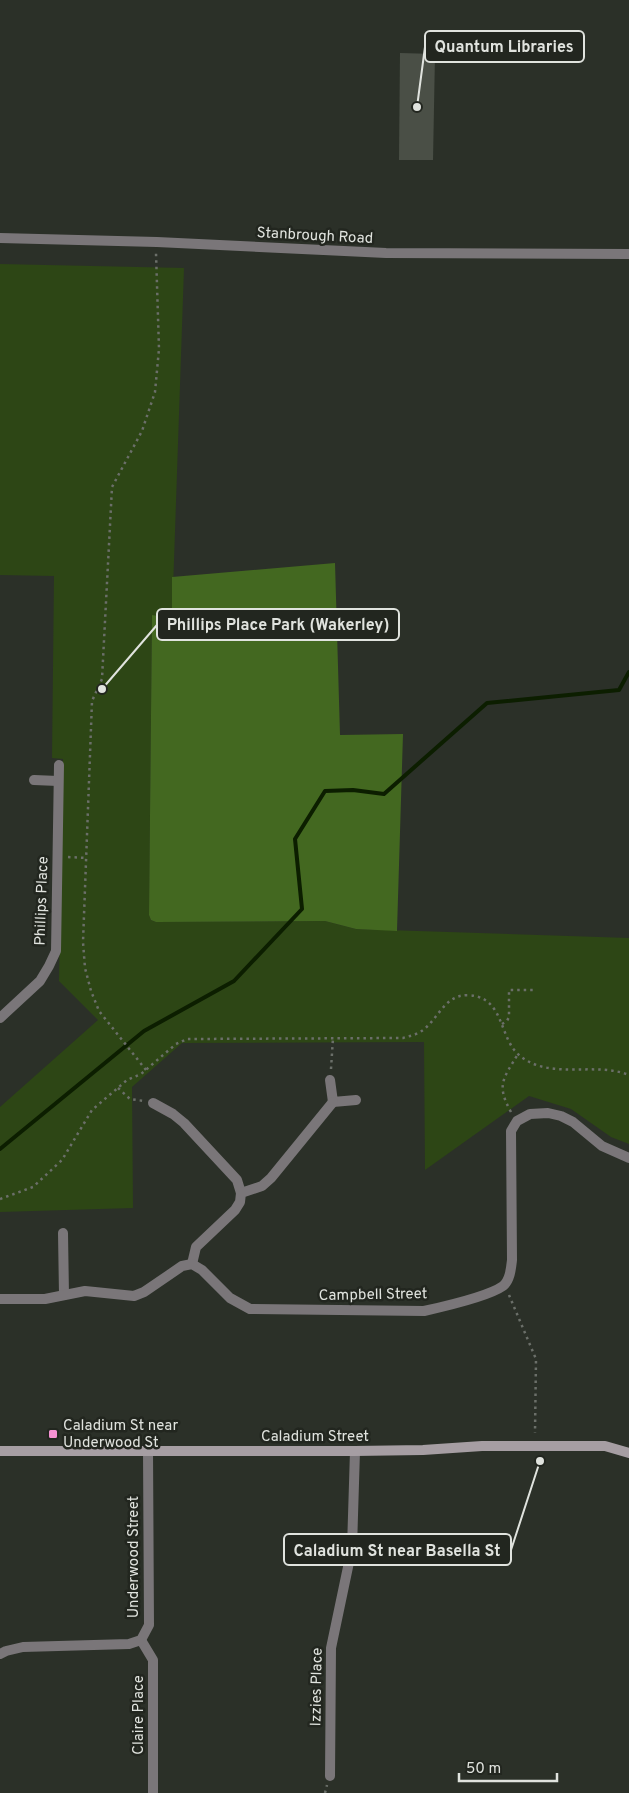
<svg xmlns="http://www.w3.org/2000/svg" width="629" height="1793" font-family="Overpass,sans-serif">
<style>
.green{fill:#2d4615}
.forest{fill:#436820}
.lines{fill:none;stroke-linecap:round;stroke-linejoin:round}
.stream{stroke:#0c1e00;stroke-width:4}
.building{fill:#4a4f46}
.path{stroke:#6b6f69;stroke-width:2.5;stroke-dasharray:2.5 4;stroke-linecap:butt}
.street{stroke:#7a7679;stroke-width:10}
.secondary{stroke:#a69ea3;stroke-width:10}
.poi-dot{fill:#f591d2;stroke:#22261f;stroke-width:2}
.labels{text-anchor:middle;stroke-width:5;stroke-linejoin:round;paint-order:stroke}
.street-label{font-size:15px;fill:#e0e3de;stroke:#22261f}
.poi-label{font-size:15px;fill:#e0e3de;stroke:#22261f;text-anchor:start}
.leader{fill:none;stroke:#e0e3de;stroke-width:2}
.callout-dot{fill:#e0e3de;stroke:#22261f;stroke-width:2}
.callout{fill:#22261f;stroke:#e0e3de;stroke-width:2}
.callout-label{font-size:16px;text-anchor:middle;font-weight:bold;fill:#e0e3de}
</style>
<rect width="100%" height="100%" fill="#2b3028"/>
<!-- green -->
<path class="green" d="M0 264 184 268 172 619 152 615 149 915 151 920 156 922 325 921 356 929 629 938V1144L611 1137 571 1109 529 1096 425 1170 424 1042 182 1043 132 1087 133 1208 0 1212V1107L98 1020 59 981 63 759 52 758 54 576 0 575Z"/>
<!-- forest -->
<path class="forest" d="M335 563 340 735 403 734 397 931 356 929 325 921 156 922 151 920 149 915 152 615 172 618V577Z"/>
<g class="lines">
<!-- stream -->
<path class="stream" d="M0 1149 144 1031 234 981 302 909 295 839 325 791 353 790 384 794 487 703 619 690 629 672"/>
</g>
<!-- building -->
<path class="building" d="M400 53 435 54 433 160H399Z"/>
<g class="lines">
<!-- path -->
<g class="path">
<path d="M68 857 86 858"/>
<path d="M502 1024 507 1021 509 1017V990H535"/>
<path d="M331 1069 333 1038"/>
<path d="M146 1070 99 1011 91 991 85 968 83 942 92 701 102 679 112 487 142 431 155 392 159 349 156 253"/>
<path d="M118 1088 130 1099 144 1101"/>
<path d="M511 1112C496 1085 503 1079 518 1054"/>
<path d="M0 1199 33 1187 62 1160 92 1110 127 1080 141 1074 176 1044 187 1039 403 1038C408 1036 413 1036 418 1033 435 1025 441 1001 460 996 464 995 471 995 475 996 504 1002 500 1039 519 1055 549 1081 594 1061 629 1075"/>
<path d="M509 1295 536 1359 535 1433"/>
<path d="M325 1793 327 1785"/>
</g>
<!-- street -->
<g class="street">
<path d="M0 238 157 242 386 253 629 254"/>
<path d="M34 780 58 781"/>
<path d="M0 1018 40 981 49 966 56 951 59 765"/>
<path d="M330 1080 333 1102 356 1100"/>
<path d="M153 1103 173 1114 184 1123 237 1180 241 1193"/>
<path d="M63 1233 64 1295"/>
<path d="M192 1264 196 1247 235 1210 240 1202 241 1193 262 1186 271 1178 333 1102"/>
<path d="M0 1299H45L85 1291 134 1296 144 1292 182 1266 192 1264 202 1270 230 1298 250 1309 424 1311C442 1307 489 1296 503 1286 510 1280 511 1269 512 1260L511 1131 517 1121 530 1114 548 1113 561 1116 573 1122 602 1146 629 1158"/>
<path d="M141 1640 153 1660V1793"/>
<path d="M0 1654 6 1651 23 1647 129 1644 141 1640 149 1625 148 1450"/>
<path d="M330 1776 331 1648 352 1548 355 1451"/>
</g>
<!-- secondary -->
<path class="secondary" d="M0 1451H355L423 1450 482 1446H605L629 1453"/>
</g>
<!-- markers -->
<rect class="poi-dot" x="48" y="1429" width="10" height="10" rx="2.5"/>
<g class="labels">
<!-- street labels -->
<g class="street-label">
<text transform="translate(315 235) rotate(3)" y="5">Stanbrough Road</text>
<text transform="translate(41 901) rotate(-88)" y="5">Phillips Place</text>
<text transform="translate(373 1294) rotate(-1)" y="5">Campbell Street</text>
<text x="315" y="1441">Caladium Street</text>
<text transform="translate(133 1557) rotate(-90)" y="5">Underwood Street</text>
<text transform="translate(316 1687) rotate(-89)" y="5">Izzies Place</text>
<text transform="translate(138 1715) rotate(-90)" y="5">Claire Place</text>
</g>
<!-- poi labels -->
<g class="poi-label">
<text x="63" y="1430">Caladium St near<tspan x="63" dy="17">Underwood St</tspan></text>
</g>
</g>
<!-- callouts -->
<path class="leader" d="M417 107L425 47M102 689L157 625M540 1461L511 1550"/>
<g class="callout-dot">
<circle cx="417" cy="107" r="5"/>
<circle cx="102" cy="689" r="5"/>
<circle cx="540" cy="1461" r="5"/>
</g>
<g class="callout">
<rect x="425" y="31" width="159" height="31" rx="5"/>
<rect x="157" y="609" width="242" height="31" rx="5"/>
<rect x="284" y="1534" width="227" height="31" rx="5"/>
</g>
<g class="callout-label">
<text x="504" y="52">Quantum Libraries</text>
<text x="278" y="630">Phillips Place Park (Wakerley)</text>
<text x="397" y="1556">Caladium St near Basella St</text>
</g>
<!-- scale -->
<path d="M459 1773v8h98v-8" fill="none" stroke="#e0e3de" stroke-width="2.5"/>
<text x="466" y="1773" font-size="15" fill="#e0e3de" stroke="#22261f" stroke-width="4" paint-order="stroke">50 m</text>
</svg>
